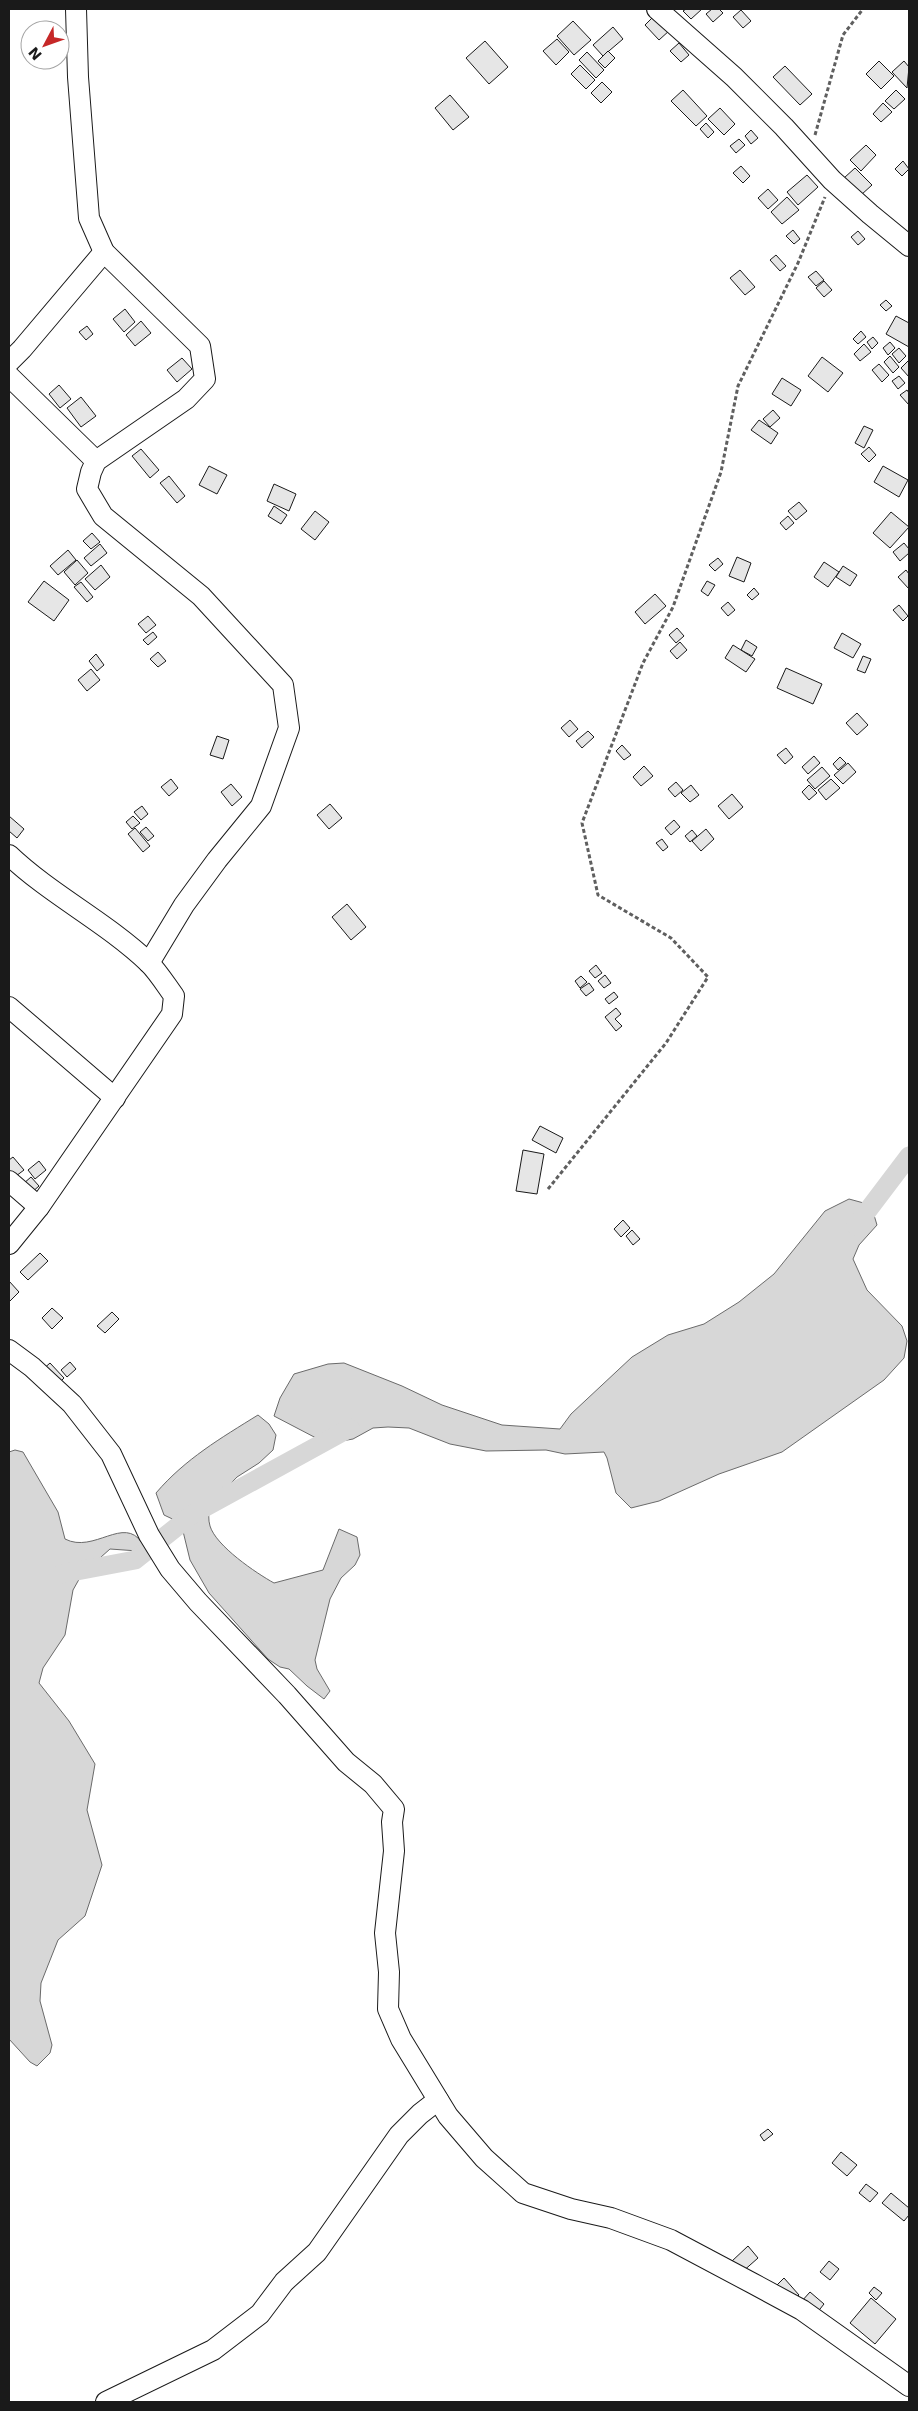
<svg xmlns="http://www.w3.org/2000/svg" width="918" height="2411" font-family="'DejaVu Sans',sans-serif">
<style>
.water{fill:#d7d7d7;stroke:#6a6a6a}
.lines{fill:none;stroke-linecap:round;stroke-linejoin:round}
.canal{stroke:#d7d7d7;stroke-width:19}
.building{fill:#e6e6e6;stroke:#1a1a1a}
.minor-casing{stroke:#1a1a1a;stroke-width:22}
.path{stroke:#5f5f5f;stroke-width:3;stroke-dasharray:4 2.5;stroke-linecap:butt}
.minor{stroke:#fff;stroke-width:20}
</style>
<rect width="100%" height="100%" fill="#fff"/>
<!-- water -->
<g class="water">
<path d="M849 1199 871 1205 877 1225 859 1245 853 1259 867 1290 902 1326 907 1341 904 1358 884 1380 782 1452 719 1474 659 1501 631 1508 616 1493 607 1458 604 1452 565 1454 546 1450 486 1451 450 1444 409 1428 388 1427 373 1428 353 1439 336 1442 318 1439 274 1416 280 1398 294 1374 328 1364 344 1363 402 1386 442 1405 502 1425 560 1429 571 1414 632 1357 668 1335 704 1324 739 1302 774 1274 825 1211Z"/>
<path d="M258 1415 269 1424 276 1435 273 1450 259 1463 237 1477 209 1506C209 1512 208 1520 210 1526 216 1546 256 1573 274 1583L323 1570 339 1529 357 1537 360 1555 355 1565 341 1578 330 1599 315 1660 317 1669 330 1691 324 1699 307 1686 289 1669 280 1667 268 1659 209 1593 190 1560 181 1523 164 1515 156 1493C185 1459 221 1438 258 1415Z"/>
<path d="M15 1450 23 1452 58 1512 65 1539C94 1554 124 1515 142 1543L138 1551 110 1549 82 1574 73 1590 65 1635 43 1668 39 1683 69 1721 95 1764 87 1810 102 1865 85 1916 58 1940 41 1983 40 2001 52 2045 50 2053 37 2066 30 2062 9 2039V1452Z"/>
</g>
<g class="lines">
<!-- canal -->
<g class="canal">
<path d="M856 1226 909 1156"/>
<path d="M61 1574 135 1560 193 1514 350 1428"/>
</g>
</g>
<!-- building -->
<g class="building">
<path d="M686 9H702L691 19 683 11Z"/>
<path d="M712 9H719L723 13 713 22 706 14Z"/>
<path d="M741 10 751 21 743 28 733 17Z"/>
<path d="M655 15 670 30 659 40 645 25Z"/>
<path d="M573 21 591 40 574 55 557 36Z"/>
<path d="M613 27 623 39 603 56 593 45Z"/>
<path d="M557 39 569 52 556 65 543 51Z"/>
<path d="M485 41 508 67 489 84 466 58Z"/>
<path d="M679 43 689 55 681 62 670 51Z"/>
<path d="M608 51 615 58 605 68 598 61Z"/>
<path d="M587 52 604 70 596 78 579 60Z"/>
<path d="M879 61 894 76 881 89 866 74Z"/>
<path d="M904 61 909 67 907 88 892 72Z"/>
<path d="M580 65 595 80 586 89 571 74Z"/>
<path d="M785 66 812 94 800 105 773 77Z"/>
<path d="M602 82 612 92 601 103 591 93Z"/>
<path d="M683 90 707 116 696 126 671 101Z"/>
<path d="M896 90 905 99 894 109 885 101Z"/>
<path d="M450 95 469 117 453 130 435 108Z"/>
<path d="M883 103 892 112 881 122 873 114Z"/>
<path d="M720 108 735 124 724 135 708 119Z"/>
<path d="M706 123 714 132 708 138 700 129Z"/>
<path d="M751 130 758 138 751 144 745 136Z"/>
<path d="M739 139 745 145 736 153 730 146Z"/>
<path d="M866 145 876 155 861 171 850 160Z"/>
<path d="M903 161 909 169 902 176 895 169Z"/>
<path d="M741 166 750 176 743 183 733 173Z"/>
<path d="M855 168 872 185 861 195 844 178Z"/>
<path d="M807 175 818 187 798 205 787 192Z"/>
<path d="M768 189 778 200 768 209 758 198Z"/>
<path d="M787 197 799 210 782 224 771 212Z"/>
<path d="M793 230 800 239 794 244 786 236Z"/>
<path d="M858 231 865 239 858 245 851 237Z"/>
<path d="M776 255 786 266 780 271 770 260Z"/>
<path d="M740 270 755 287 745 295 730 278Z"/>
<path d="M816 271 824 280 816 286 808 277Z"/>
<path d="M824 281 832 290 824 297 816 288Z"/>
<path d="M886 300 892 306 886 311 880 305Z"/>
<path d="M125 309 135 322 124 332 113 319Z"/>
<path d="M896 316 909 323V347L886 334Z"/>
<path d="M141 321 151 333 135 346 126 335Z"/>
<path d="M87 326 93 334 86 340 79 332Z"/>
<path d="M861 331 866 337 858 344 853 339Z"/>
<path d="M873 337 878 343 872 349 867 342Z"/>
<path d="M890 342 895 348 888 355 883 348Z"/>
<path d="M864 344 871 352 860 361 854 354Z"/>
<path d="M899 348 906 356 899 363 892 354Z"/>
<path d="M890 356 899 367 893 373 884 362Z"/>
<path d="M822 357 843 373 828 392 808 376Z"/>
<path d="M182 358 192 369 177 382 167 370Z"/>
<path d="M909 360V377L901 368Z"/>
<path d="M879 364 889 375 882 382 872 370Z"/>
<path d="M899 376 905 383 898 389 892 381Z"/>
<path d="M782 378 801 390 791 406 772 394Z"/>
<path d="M59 385 71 399 60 408 49 394Z"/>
<path d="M907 390 909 393V405L900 395Z"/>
<path d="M81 397 96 416 81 427 67 408Z"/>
<path d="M773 410 780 418 770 427 763 419Z"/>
<path d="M759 420 778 433 771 444 751 430Z"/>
<path d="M864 426 873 430 864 448 855 443Z"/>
<path d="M869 447 876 455 869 462 861 454Z"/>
<path d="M141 449 159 470 150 478 132 456Z"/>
<path d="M209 466 227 475 217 494 199 485Z"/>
<path d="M883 466 908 480 899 497 874 482Z"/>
<path d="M169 476 185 496 177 503 160 483Z"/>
<path d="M274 484 296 494 289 511 267 501Z"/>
<path d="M799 502 807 511 796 520 788 511Z"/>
<path d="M274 506 287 515 281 524 268 516Z"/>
<path d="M315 511 329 522 315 540 301 529Z"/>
<path d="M891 512 909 527 890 548 873 533Z"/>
<path d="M788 516 794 523 786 530 780 523Z"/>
<path d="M92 533 100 542 91 549 83 541Z"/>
<path d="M904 543 909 549V553L900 561 893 552Z"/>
<path d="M100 544 107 553 91 566 84 558Z"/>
<path d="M68 550 76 560 58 575 50 566Z"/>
<path d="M737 557 751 563 744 582 729 576Z"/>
<path d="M718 558 723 564 715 571 709 565Z"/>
<path d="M77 560 88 573 75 585 64 572Z"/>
<path d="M824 562 839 572 828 587 814 577Z"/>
<path d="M101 565 110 577 95 590 85 579Z"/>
<path d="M843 566 857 575 850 586 836 577Z"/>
<path d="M906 570 909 574V589L898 577Z"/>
<path d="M44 581 69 600 54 621 28 602Z"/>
<path d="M707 581 715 585 708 596 701 591Z"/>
<path d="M81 582 93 597 87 602 74 587Z"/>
<path d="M754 588 759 594 752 600 747 595Z"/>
<path d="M655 594 666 606 645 624 635 612Z"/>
<path d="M728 602 735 610 728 616 721 608Z"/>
<path d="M899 605 908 616 903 621 893 610Z"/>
<path d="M148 616 156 625 146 633 138 624Z"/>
<path d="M677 628 684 636 676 643 669 635Z"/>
<path d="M153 632 157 637 148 645 143 640Z"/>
<path d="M842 633 861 644 853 658 834 648Z"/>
<path d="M746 640 757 647 752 656 741 650Z"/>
<path d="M680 642 687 650 677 659 670 651Z"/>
<path d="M733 645 755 659 746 672 725 658Z"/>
<path d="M158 652 166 661 158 667 150 659Z"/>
<path d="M96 654 104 665 97 671 89 661Z"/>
<path d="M863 656 871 659 865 673 857 670Z"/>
<path d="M786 668 822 684 813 704 777 688Z"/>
<path d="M91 669 100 680 87 691 78 680Z"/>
<path d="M857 713 868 725 857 735 846 723Z"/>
<path d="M570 720 578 729 569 737 561 728Z"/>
<path d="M588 731 594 737 582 748 576 741Z"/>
<path d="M217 736 229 740 223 759 210 755Z"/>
<path d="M622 745 631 755 624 760 616 751Z"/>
<path d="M786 748 793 757 785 764 777 755Z"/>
<path d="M814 756 820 763 808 774 802 767Z"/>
<path d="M840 757 846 763 838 770 833 764Z"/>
<path d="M848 763 856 772 843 784 834 775Z"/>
<path d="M644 766 653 776 641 786 633 777Z"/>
<path d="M822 767 830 776 815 789 807 780Z"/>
<path d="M171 779 178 788 169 796 161 787Z"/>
<path d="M831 779 840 788 826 800 818 790Z"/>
<path d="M676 782 683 790 675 797 668 789Z"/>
<path d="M231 784 242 797 232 806 221 792Z"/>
<path d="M691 785 699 795 690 802 681 793Z"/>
<path d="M809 785 817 793 809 800 802 792Z"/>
<path d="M732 794 743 807 729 819 718 806Z"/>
<path d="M330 804 342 818 329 829 317 815Z"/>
<path d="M142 806 148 814 141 820 134 812Z"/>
<path d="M9 816 24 829 17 838 9 831Z"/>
<path d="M133 816 140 823 132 829 126 822Z"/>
<path d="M674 820 680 827 671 835 665 828Z"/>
<path d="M146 827 154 836 148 841 140 832Z"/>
<path d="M135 828 150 846 143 852 128 834Z"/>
<path d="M706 829 714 839 701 851 692 841Z"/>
<path d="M692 830 697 836 690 842 685 836Z"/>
<path d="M662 839 668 847 663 851 656 843Z"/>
<path d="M347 904 366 927 351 940 332 917Z"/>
<path d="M596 965 602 973 595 978 589 971Z"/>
<path d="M605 975 611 983 604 988 598 981Z"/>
<path d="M581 976 587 982 580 988 575 981Z"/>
<path d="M589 983 594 990 586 996 580 989Z"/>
<path d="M614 992 618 997 609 1004 605 999Z"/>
<path d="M616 1008 621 1014 615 1019 622 1026 616 1031 605 1017Z"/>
<path d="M540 1126 563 1138 556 1153 532 1140Z"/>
<path d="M523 1150 544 1154 537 1194 516 1191Z"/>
<path d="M13 1157 24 1170 12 1179 9 1175V1160Z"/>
<path d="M39 1161 46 1170 35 1179 28 1170Z"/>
<path d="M31 1177 39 1186 31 1193 23 1184Z"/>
<path d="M623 1220 630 1228 621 1237 614 1229Z"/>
<path d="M632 1230 640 1239 633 1245 626 1236Z"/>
<path d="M40 1253 48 1261 28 1280 20 1272Z"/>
<path d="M9 1281 19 1292 9 1302Z"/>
<path d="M52 1308 63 1318 52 1329 42 1318Z"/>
<path d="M112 1312 119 1319 105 1333 97 1326Z"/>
<path d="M70 1362 76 1369 67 1377 61 1370Z"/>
<path d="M50 1363 64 1378 56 1386 41 1371Z"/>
<path d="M768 2129 773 2134 764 2141 760 2135Z"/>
<path d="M841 2152 857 2165 847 2176 832 2163Z"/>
<path d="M866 2184 878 2193 870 2202 859 2193Z"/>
<path d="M891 2193 909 2208V2215L904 2221 882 2203Z"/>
<path d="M748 2246 758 2258 741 2273 731 2262Z"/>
<path d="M829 2261 839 2269 830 2280 820 2272Z"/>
<path d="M784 2278 799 2295 792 2302 777 2285Z"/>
<path d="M874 2287 882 2293 876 2300 869 2293Z"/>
<path d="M810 2292 824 2304 816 2314 801 2302Z"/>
<path d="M871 2298 896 2319 875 2344 850 2323Z"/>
</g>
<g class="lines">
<defs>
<g id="minor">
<path d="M76 9 78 77 89 218 104 252 200 346 205 379 186 399 96 461 91 472 87 489 103 516 201 596 283 685 289 728 261 806 217 860 184 905 149 963"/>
<path d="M657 9 734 77 784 127 832 180 870 214 909 246"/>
<path d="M9 362 22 349 104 252"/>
<path d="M9 376 96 461"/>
<path d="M9 855C51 895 106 922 149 963 158 972 166 985 174 996L172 1014 39 1207 9 1244"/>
<path d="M9 1007 115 1098"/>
<path d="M9 1181 39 1207"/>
<path d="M9 1350 32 1367 72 1404 111 1454 149 1535 170 1569 198 1602 287 1695 346 1762 373 1784 394 1809 392 1822 394 1851 385 1933 389 1972 388 2009 401 2039 448 2116 484 2158 523 2193 571 2209 611 2218 671 2240 752 2283 802 2310 909 2386"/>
<path d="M106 2402 213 2350 260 2314 284 2282 317 2252 399 2135 420 2114 438 2100"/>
</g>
</defs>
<!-- minor casing -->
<use href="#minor" class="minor-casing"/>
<!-- path -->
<g class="path">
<path d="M815 135 843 35 863 9"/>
<path d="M548 1189 666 1043 708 977 671 938 598 895 582 823 643 663 673 607 721 472 738 386 798 263 825 197"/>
</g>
<!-- minor -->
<use href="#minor" class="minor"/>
</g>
<!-- border -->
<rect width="918" height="2411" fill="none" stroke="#1a1a1a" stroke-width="20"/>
<!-- north arrow -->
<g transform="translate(45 45) rotate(229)"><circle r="24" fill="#ffffff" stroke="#a3a3a3"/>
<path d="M0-4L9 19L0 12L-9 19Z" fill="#c62828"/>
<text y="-8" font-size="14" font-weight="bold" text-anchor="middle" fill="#1a1a1a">N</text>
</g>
</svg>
